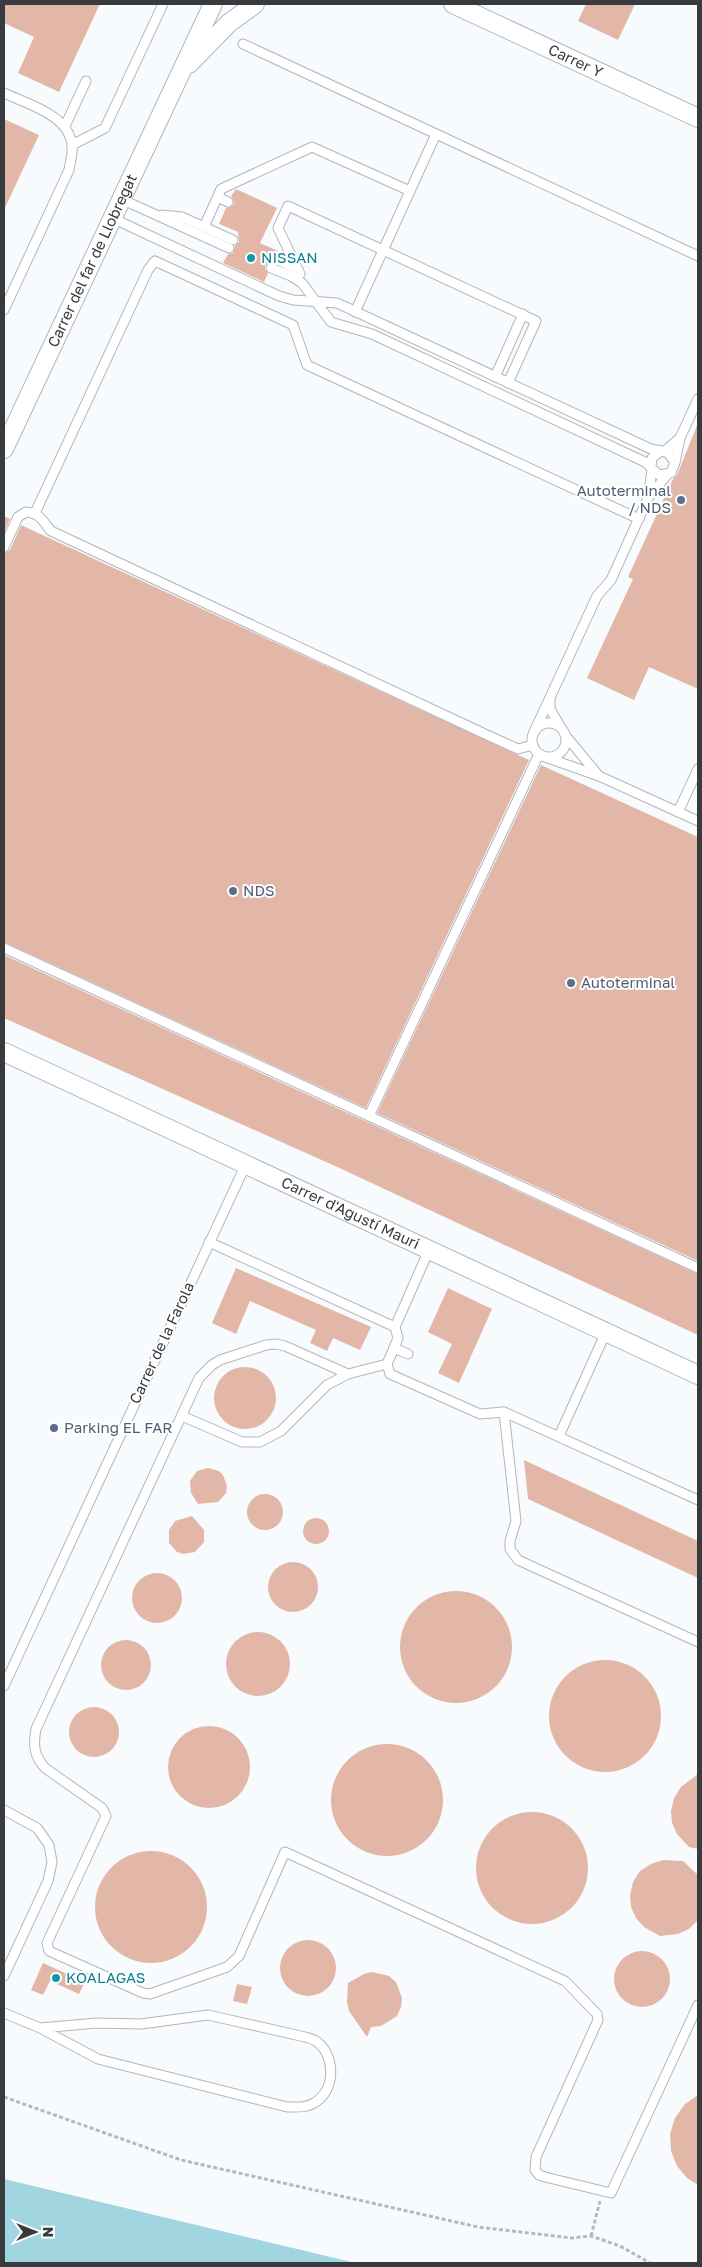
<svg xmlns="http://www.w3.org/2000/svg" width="702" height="2267" font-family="'Golos Text',sans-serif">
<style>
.water{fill:#a1d5e0}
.building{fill:#e3b7a7}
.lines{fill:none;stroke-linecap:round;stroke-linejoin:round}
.service-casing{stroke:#b0b5bd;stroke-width:11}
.minor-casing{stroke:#b0b5bd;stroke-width:20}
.path{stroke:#b6b9bc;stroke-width:3;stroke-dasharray:4 2.5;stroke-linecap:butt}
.service{stroke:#fff;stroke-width:9}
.minor{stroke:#fff;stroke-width:18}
.culture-dot{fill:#0f9aa8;stroke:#fff;stroke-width:2}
.service-dot{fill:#5c6f8a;stroke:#fff;stroke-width:2}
.labels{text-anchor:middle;stroke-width:4;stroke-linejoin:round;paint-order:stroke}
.street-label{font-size:15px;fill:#383b3e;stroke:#fff}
.culture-label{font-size:15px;fill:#0d838f;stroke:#fff;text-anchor:start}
.service-label{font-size:15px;fill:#4e5e75;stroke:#fff;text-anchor:start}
</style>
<rect width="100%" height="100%" fill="#f8fbfe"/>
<!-- water -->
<path class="water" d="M4 2179 356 2263H4Z"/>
<!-- building -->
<g class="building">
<path d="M4 4H100L59 92 18 73 34 37 4 23Z"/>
<path d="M586 4H635L618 40 578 21Z"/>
<path d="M4 119 39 135 4 210Z"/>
<path d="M236 189 277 208 260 243 278 251 272 254 271 262 265 265V269L268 273 264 282 223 263 228 254 233 253 235 246 239 242 238 232 219 224 226 208 231 207 234 204 233 199 231 196Z"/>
<path d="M698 423V689L649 667 634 700 587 678 633 579 628 577 673 479 677 475Z"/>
<path d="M4 516 10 519 4 533Z"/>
<path d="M21 525 529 760 366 1108 4 942V553L10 550Z"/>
<path d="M541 765 698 837V1261L377 1113Z"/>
<path d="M4 955 698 1274V1335L335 1166 4 1018Z"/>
<path d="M236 1268 371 1327 360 1350 333 1338 327 1351 310 1343 316 1330 250 1301 236 1334 212 1323Z"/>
<path d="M448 1288 492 1309 459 1383 438 1373 452 1344 428 1332Z"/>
<circle cx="245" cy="1398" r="31"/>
<path d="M524 1460 698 1541V1578L528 1499Z"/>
<path d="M208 1468 219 1471 223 1475 227 1486 226 1493 218 1502 198 1504 191 1493 190 1481 197 1471Z"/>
<circle cx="265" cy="1512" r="18"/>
<path d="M192 1516 204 1530V1542L195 1552 183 1554 177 1552 169 1543V1530L175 1521Z"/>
<circle cx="316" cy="1531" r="13"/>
<circle cx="293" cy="1587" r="25"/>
<circle cx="157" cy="1598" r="25"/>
<circle cx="456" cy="1647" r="56"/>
<circle cx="258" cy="1664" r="32"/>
<circle cx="126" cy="1665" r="25"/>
<circle cx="605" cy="1716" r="56"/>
<circle cx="94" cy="1732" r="25"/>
<circle cx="209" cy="1767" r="41"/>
<circle cx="387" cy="1800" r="56"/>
<path d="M698 1774V1849L689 1847 677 1834 672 1823 671 1811 674 1798 681 1787Z"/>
<circle cx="532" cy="1868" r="56"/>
<circle cx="151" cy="1907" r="56"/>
<path d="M663 1860 683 1861 698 1875V1920L689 1929 678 1934 660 1936 644 1927 636 1918 631 1907 630 1895 633 1882 640 1871 651 1864Z"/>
<circle cx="308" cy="1968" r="28"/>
<circle cx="642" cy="1979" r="28"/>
<path d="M43 1963 85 1982 79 1994 50 1981 43 1995 31 1990Z"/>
<path d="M372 1972 389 1976 396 1982 402 1998 401 2007 397 2016 381 2026 371 2027 367 2037 349 2011 347 2002 348 1983 364 1974Z"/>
<path d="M237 1984 252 1987 247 2004 233 2001Z"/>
<path d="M698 2095V2185L687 2178 677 2166 671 2151 670 2134 675 2118 685 2104Z"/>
</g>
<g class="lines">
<defs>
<g id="service">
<path d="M243 44 698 256"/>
<path d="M4 93C27 104 70 115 72 146 73 154 70 162 69 170L4 310"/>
<path d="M65 126 86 81"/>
<path d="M72 145 105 128 163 4"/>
<path d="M218 197 228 202"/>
<path d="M121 199 229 248"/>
<path d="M162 215 182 217 233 240"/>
<path d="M112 218 279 296 293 300 337 303 651 449 661 451"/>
<path d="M204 227 221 189 312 147 410 191"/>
<path d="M276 259 292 267 297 271"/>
<path d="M271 268 291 276 302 283 331 322 372 334 645 462 659 475 671 473 675 462 668 453 661 451 652 458 651 466"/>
<path d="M300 274 278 228 288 206 536 321 508 383"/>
<path d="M355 312 436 134"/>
<path d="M495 377 523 314"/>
<path d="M680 438 698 399"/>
<path d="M665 451 680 438 675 462"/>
<path d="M652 470 648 498 667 475"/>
<path d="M35 513 148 270 155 261 293 325 307 365 639 519"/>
<path d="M4 547 18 517 26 512C41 513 43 522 51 531L485 734 518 749 533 745"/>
<path d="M550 700V709L560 726"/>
<circle cx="549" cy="740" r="17"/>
<path d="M534 732 597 596 611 580 648 498"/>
<path d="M542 756 599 776 565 735"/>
<path d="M599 776 698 821"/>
<path d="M678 812 698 769"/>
<path d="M4 948 369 1116 539 754"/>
<path d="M369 1116 698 1268"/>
<path d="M209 1242 395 1327"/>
<path d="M394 1348 387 1364 348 1374 285 1346 276 1344 266 1345 220 1360 212 1365 199 1378 36 1729C33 1745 34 1756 45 1768L102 1808 106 1816 47 1943 49 1951 143 1993 150 1994 227 1967 239 1956 285 1852 565 1981 597 2014 598 2020 536 2157 535 2170 539 2175 545 2177 611 2193 698 2005"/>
<path d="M408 1354 394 1348 398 1338 395 1327 429 1250"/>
<path d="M387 1364 390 1374 480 1414 504 1412 698 1500"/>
<path d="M504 1412 516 1521 510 1541V1549L518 1560 698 1642"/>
<path d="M182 1416 242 1442H260L281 1431 327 1385 348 1374"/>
<path d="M559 1436 606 1332"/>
<path d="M4 1686 246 1164"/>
<path d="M4 1810 37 1828 49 1845 52 1862 48 1881 4 1976"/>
<path d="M4 2013 40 2028 98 2059 287 2107C297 2107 306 2108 314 2103 336 2091 336 2055 316 2041 313 2039 308 2038 305 2037L208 2015 141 2024 97 2023 40 2028"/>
</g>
<g id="minor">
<path id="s1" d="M453 4 698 118"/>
<path d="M189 64 229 23 255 4"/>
<path id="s2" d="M4 449 213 4"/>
<path id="s3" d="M4 1052 698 1375"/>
</g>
</defs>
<!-- service casing -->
<use href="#service" class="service-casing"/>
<!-- minor casing -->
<use href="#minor" class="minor-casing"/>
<!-- path -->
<g class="path">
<path d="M4 2097 181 2160 478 2227 571 2238 591 2236 620 2246 650 2263"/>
<path d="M591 2236 600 2201"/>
</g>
<!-- service -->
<use href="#service" class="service"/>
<!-- minor -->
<use href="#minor" class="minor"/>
</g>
<!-- markers -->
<g class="culture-dot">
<circle cx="251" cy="258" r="5"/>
<circle cx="56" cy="1978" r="5"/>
</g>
<g class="service-dot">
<circle cx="681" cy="500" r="5"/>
<circle cx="233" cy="891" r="5"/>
<circle cx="571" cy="983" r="5"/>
<circle cx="54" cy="1428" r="5"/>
</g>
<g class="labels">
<!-- street labels -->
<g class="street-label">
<text dy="5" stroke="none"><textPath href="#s1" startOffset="135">Carrer Y</textPath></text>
<text dy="5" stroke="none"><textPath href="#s2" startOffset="208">Carrer del far de Llobregat</textPath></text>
<text dy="5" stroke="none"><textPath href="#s3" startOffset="382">Carrer d'Agustí Mauri</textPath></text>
<text transform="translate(162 1343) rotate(-65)" y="5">Carrer de la Farola</text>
</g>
<!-- culture labels -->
<g class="culture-label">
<text x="261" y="263">NISSAN</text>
<text x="66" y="1983">KOALAGAS</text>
</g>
<!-- service labels -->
<g class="service-label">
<text x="671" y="496" text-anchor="end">Autoterminal<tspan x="671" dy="17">/ NDS</tspan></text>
<text x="243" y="896">NDS</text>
<text x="581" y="988">Autoterminal</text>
<text x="64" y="1433">Parking EL FAR</text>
</g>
</g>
<!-- border -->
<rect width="702" height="2267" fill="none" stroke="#383b3e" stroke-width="10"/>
<!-- north arrow -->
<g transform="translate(35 2232) rotate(90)" stroke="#ffffff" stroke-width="4" paint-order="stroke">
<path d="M0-4L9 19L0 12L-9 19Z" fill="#383b3e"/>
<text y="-8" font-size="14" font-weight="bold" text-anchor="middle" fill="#383b3e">N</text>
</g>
</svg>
